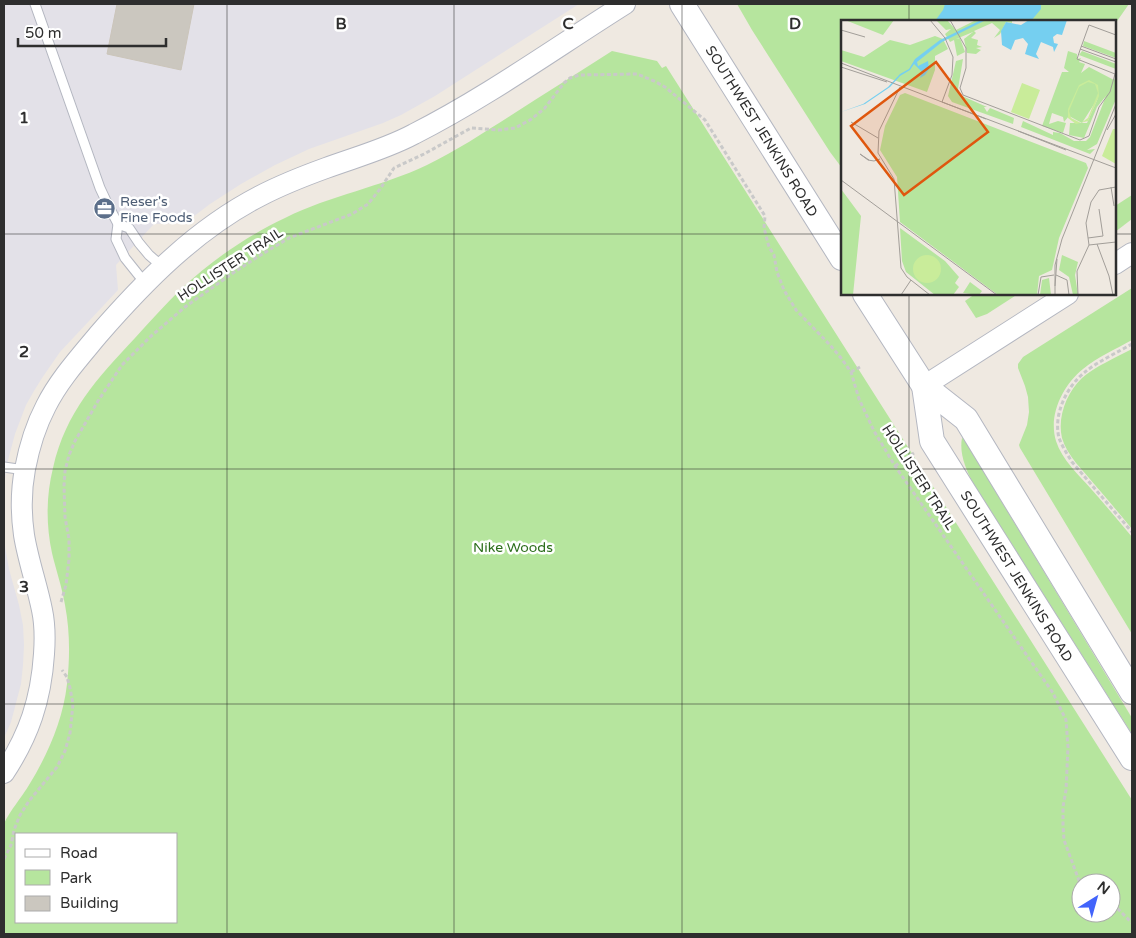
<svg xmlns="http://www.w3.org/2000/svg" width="1136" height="938" font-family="'Varela Round',sans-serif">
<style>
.industrial{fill:#e3e1e8}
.green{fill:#b6e59e;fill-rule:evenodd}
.water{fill:#75cff0}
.building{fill:#cbc7bf;stroke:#cbc5ba}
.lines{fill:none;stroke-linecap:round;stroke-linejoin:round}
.service-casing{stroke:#b4b7c1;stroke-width:11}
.tertiary-casing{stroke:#b4b7c1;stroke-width:22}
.secondary-casing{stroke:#b4b7c1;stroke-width:26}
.path{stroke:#c9c9c9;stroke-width:3;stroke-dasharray:4 2.5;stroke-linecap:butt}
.service{stroke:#fff;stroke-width:9}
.tertiary{stroke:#fff;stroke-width:20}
.secondary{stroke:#fff;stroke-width:24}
.grid{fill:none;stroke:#2e2e2e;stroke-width:1;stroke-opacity:0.55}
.labels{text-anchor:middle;stroke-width:5;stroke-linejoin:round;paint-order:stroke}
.street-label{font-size:14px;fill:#2e2e2e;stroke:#fff}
.service-label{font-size:14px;fill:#4e5e75;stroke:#fff;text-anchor:start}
.park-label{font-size:14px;fill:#2c6e1b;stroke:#fff}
.inset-road{fill:none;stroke:#a29e99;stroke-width:1}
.view{fill:#df570e;fill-opacity:0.15;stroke:#df570e;stroke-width:2.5}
.inset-edge{fill:none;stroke:#2e2e2e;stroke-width:2.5}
.grid-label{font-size:16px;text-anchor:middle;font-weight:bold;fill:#2e2e2e;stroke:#fff;stroke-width:5;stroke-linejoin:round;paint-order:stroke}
</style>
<rect width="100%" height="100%" fill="#efe9e1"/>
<!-- industrial -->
<g class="industrial">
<path d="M4 4H579L435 96 401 115 383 123 309 149 275 165 241 184 210 204 185 223 154 224 116 265 118 290 60 352 42 378 34 391 26 405 15 434 7 464 4 486Z"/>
<path d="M4 541 9 569 19 605 23 625 24 645 23 665 21 684 11 722 4 738Z"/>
</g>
<!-- green -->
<g class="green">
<path d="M737 4H1129L1115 24V21H842V168L830 152 752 30Z"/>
<path d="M612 51 657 61 662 68 666 66 1132 800V934H4C4 908 4 882 4 856 4 846 2 835 4 825 5 817 24 794 29 785 48 754 63 720 67 684 70 657 70 631 65 605 62 587 56 570 52 553 46 525 46 496 53 468 66 411 97 379 135 338 150 321 165 305 181 289 212 260 247 236 285 218 331 195 381 187 427 165 456 151 483 133 510 116 544 94 579 72 612 51ZM176 834V922H16V834ZM1081 883H1111V913H1081Z"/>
<path d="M1132 195V219L1115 232V206Z"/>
<path d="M1132 288V340C1116 349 1097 357 1083 369 1063 385 1048 415 1056 441 1062 460 1079 475 1092 490 1106 506 1119 521 1132 537V634L1020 448 1019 445 1027 425 1029 412 1028 397 1025 386 1018 368V364L1023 357Z"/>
<path d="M975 294H1018L987 314 976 318 965 301Z"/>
<path d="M1132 349V426L1131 437 1132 457V529C1120 514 1107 499 1095 485 1083 470 1067 456 1062 438 1057 417 1067 392 1082 378 1094 367 1117 357 1132 349Z"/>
<path d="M962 438 964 439 1132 718V734L973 483C966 470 959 453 962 438Z"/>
</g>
<!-- water -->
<path class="water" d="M945 4H1041V9L1031 21H935L943 10Z"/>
<!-- building -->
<path class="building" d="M117 4H194L181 70 107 54Z"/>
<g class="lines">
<defs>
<g id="service">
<path d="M35 4 100 188 108 205 118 224 129 228 139 243 149 255 163 267"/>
<path d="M118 224 116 239 125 258 145 283"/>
<path d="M4 467 25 470"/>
</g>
<g id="tertiary">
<path d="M1115 264 1132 253"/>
<path d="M924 386 1068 294"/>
<path d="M4 773C29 735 41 700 44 654 45 640 45 624 42 610 37 585 28 560 24 535 21 514 21 490 25 469 29 448 36 425 46 406 59 380 79 358 98 335 145 281 196 229 260 196 281 185 304 176 326 168 356 157 386 149 414 134 487 97 555 48 625 4"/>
</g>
<g id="secondary">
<path d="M682 4 842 258"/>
<path d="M865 294 924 386"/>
<path d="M1132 692 966 419 924 386 932 441 1132 758"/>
</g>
</defs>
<!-- service casing -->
<use href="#service" class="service-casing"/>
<!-- tertiary casing -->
<use href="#tertiary" class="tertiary-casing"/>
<!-- secondary casing -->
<use href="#secondary" class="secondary-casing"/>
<!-- path -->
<g class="path">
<path d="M1132 344C1118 352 1097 362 1085 372 1067 386 1053 414 1059 438 1062 446 1067 454 1072 462L1132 532"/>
<path d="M851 372 860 367"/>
<path d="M895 466 914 453"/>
<path d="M61 602 66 585 69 559V539L65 517 64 486 65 471 69 455 75 441 98 401 122 365 150 337 185 307 233 273 259 256 289 238 352 214 368 204 380 189 394 168 424 154 471 128 499 130 515 128 530 120 544 109 564 83 570 78 579 75 637 74 654 81 665 87 705 120 765 216 764 228 769 247 774 255 777 272 784 290 796 310 830 345 841 358 851 372 859 399 874 431 895 466 1053 693 1066 720 1068 747 1066 790 1063 807V826L1064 840 1081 886"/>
<path d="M4 859 11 845 14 830 20 815 29 801 57 767 65 751 70 733 73 704 70 688 67 677 62 670"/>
<path d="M1111 907 1118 909 1132 923"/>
</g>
<!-- service -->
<use href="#service" class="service"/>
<!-- tertiary -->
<use href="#tertiary" class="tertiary"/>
<!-- secondary -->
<use href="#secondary" class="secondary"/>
</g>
<!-- grid -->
<path class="grid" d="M227 4V934M454 4V934M682 4V934M909 4V21M4 234H842M1115 234H1132M909 294V934M4 469H1132M4 704H1132"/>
<!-- icons -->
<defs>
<symbol id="office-disc" viewBox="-11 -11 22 22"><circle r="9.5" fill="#5c6f8a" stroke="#fff"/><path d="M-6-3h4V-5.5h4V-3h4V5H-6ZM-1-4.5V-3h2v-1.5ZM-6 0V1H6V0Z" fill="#fff"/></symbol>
</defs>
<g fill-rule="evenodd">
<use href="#office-disc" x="92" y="196" width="25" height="25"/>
</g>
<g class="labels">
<!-- street labels -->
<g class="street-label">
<text transform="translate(762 131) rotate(58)" y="5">SOUTHWEST JENKINS ROAD</text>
<text transform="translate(230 264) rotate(-33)" y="5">HOLLISTER TRAIL</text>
<text transform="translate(919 477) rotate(57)" y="5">HOLLISTER TRAIL</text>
<text transform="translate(1017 576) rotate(58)" y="5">SOUTHWEST JENKINS ROAD</text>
</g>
<!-- service labels -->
<g class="service-label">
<text x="120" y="206">Reser's<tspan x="120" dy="16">Fine Foods</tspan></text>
</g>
<!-- park labels -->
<g class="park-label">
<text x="513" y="552">Nike Woods</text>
</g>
</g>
<!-- overview -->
<g transform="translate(841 20)">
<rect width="275" height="275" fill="#efe9e1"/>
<path d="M4 0H53L42 15ZM95 0H106L115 10 135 0H171V3L165 2 159 14 153 18 159 10 151 3 133 11 135 13 130 18 137 20 136 25 141 27 135 28 140 30 135 34 126 33 123 19 132 12 115 19 119 18 124 32 116 36 113 20 109 22 104 14 110 9 105 10ZM94 16 102 19 107 29 94 36V50L86 72 0 41V30L23 37 49 20 69 25ZM243 21 275 33V38L242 26ZM227 31 236 34V39L240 38 238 42 244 44 240 53 248 47 273 60 275 57V79L256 124 246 130 254 129 249 134 180 107 182 101 212 115V112L219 113 233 121H245L249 117 265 76 256 87 243 118 228 115 229 103H246L257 78 241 103 228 96 223 102 222 97 211 93 208 104 217 101 225 103 222 113 201 106 221 52H228L223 48ZM241 31 275 44V49L238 35ZM122 39 117 69 119 75 146 87H143L146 92 149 88 173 98 172 104 111 82 107 76 115 41ZM64 73 245 143 247 148 218 218 211 250 198 256 196 275H157L59 202 56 157 39 130 44 106 59 75ZM0 169 20 196 12 275H0ZM59 208 104 241 118 257 114 263 118 267 112 275H94L65 252 61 241ZM221 235 237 242 234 255 237 275H232L228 257 218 250ZM208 258 210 275H199L201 260ZM129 262 141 271 138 275 122 273Z" fill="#b6e59e"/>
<path d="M248 60 257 65 258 76 247 101 235 104 227 98V89L238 65ZM247 62 254 64 257 73 247 98 240 103 230 98 228 91 238 67ZM181 63 199 70 188 99 170 92ZM272 109H275V144L261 136ZM72 249a14 14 0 1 1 28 0a14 14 0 1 1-28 0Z" fill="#c9ec9a" fill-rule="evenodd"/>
<path d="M140 0H145L101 22 76 42 77 46 87 41 88 49 84 55 79 58 81 52 73 44 69 50 59 56 49 67 24 84 0 92 22 84 47 67 59 54 68 49 74 39 99 20ZM188 0H226L221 15 216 14 212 17 213 23 217 24 213 32 212 27 200 22 195 34 198 39 184 34 187 24 182 18 174 20 170 30 161 25 160 11 165 2 180 5Z" fill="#75cff0"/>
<path class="inset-road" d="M89 0 104 18 112 37 111 55 101 82M109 0 125 28V48L119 68 122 75 239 120 248 116 258 87 269 72 274 54 236 39 239 30 248 5 275 15M0 10 24 17M240 26 275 39M239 29 275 42M0 43 101 82M0 47 46 62M59 67 38 111 37 133 53 159 60 248 66 257 89 275M145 99 101 82 275 148M10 102 37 118M266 110 275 94M177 111 225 130M28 140 19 134 27 140 33 141 39 139M0 160 156 275M270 167 273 186M247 218 262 216 258 189M256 224 268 256 272 275M248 225 275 222M215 255 226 260 228 275M214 266 216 239M60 275 70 260M197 275 200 257 213 255M214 275V245L221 219 275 84M237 275 236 251 248 225 245 203 250 182 258 170 275 167"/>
<path class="view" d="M95 42 147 112 63 175 10 106Z"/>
<rect width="275" height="275" class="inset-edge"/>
</g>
<g class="grid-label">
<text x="341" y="29">B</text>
<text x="568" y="29">C</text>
<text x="795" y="29">D</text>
<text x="24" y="123">1</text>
<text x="24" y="357">2</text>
<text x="24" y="592">3</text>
</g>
<!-- border -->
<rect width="1136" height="938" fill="none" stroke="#2e2e2e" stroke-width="10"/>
<!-- legend -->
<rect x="15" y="833" width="162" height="90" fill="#ffffff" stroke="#ababab"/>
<rect x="25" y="849" width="25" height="8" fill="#ffffff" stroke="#ababab"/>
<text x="60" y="858" font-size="15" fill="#2e2e2e">Road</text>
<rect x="25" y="870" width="25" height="15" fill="#b6e59e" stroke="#ababab"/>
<text x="60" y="883" font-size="15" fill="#2e2e2e">Park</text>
<rect x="25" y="896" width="25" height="15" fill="#cbc7bf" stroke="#ababab"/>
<text x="60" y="908" font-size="15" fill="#2e2e2e">Building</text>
<!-- north arrow -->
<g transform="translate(1096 898) rotate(37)"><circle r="24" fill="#ffffff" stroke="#ababab"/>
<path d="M0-4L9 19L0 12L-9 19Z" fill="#4264fb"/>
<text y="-8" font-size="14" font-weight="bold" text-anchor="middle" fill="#2e2e2e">N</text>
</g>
<!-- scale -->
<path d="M18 38v8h148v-8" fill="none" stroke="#2e2e2e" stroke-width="2.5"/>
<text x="25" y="38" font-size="15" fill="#2e2e2e" stroke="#ffffff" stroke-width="4" paint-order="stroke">50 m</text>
</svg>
